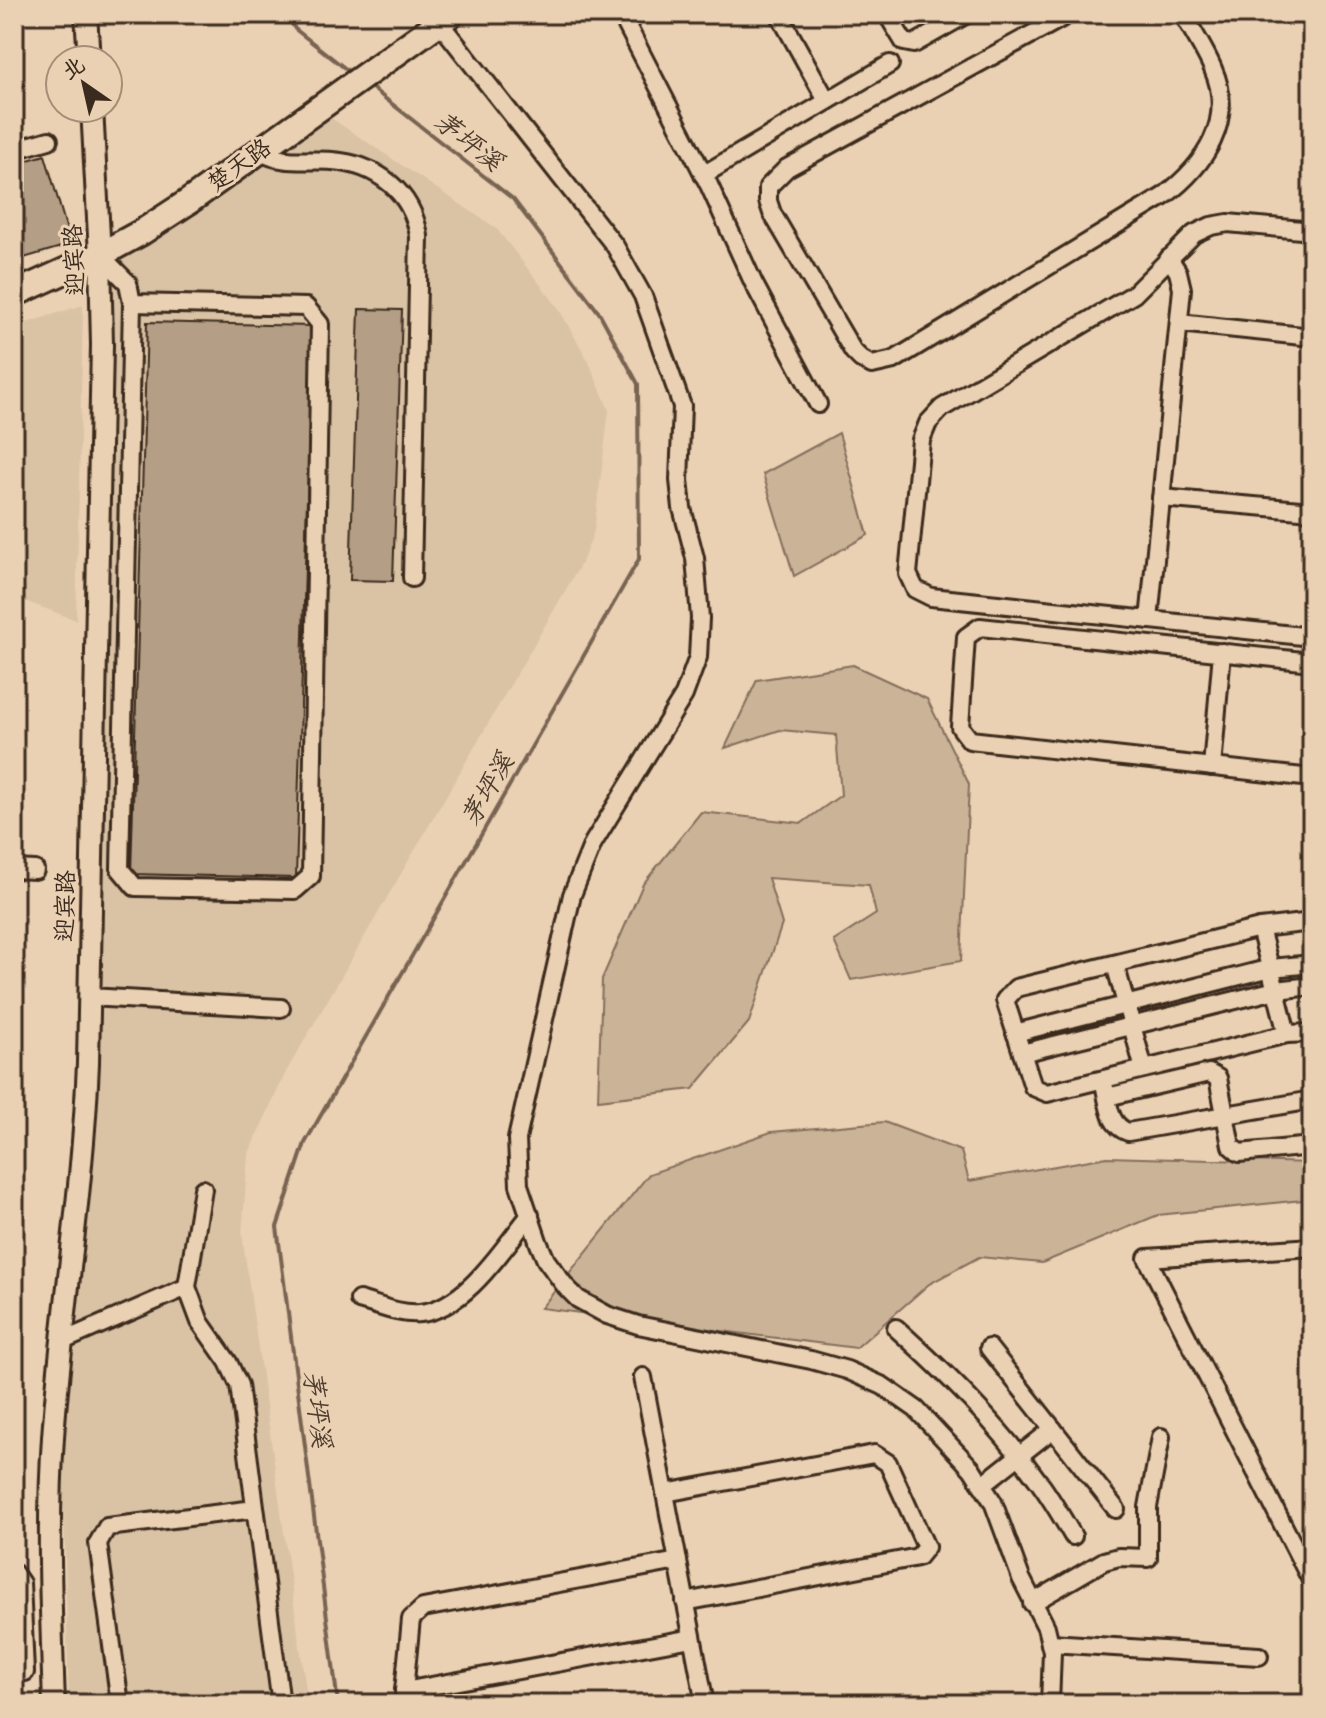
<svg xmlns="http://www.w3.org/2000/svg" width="1326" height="1718" font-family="'Comic Neue','LXGW WenKai TC',sans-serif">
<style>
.built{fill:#dac2a5}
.green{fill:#cbb398;stroke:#836e5b;stroke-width:2}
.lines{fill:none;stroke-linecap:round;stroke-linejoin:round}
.stream{stroke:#786452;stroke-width:4}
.building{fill:#b49e85;stroke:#3b2a1e;stroke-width:2}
.minor-casing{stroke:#3b2a1e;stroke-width:22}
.major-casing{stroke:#3b2a1e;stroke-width:26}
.highway-casing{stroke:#3b2a1e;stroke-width:30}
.minor{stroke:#ebd1b3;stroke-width:16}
.major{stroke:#ebd1b3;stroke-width:20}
.highway{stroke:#ebd1b3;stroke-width:24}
.labels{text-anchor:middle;stroke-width:6;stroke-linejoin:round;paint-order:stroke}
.street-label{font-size:24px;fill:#3b2a1e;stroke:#ebd1b3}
.water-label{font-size:26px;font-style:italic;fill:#4f3d2f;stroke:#ebd1b3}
</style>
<rect width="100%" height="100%" fill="#ebd1b3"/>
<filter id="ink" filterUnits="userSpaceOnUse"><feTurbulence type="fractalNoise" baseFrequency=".0125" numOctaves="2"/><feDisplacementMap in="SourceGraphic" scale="16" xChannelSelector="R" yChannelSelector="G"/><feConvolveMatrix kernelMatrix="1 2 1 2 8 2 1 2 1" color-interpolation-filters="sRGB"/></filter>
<g filter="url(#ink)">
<!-- built -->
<g class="built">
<path d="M328 116 496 228 557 306 588 360 609 410 594 531 583 560 286 1072 248 1155 242 1234 308 1704H69L63 1479 71 1363 84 1261 111 260Z"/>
<path d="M83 305 76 620 14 597V327Z"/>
</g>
<!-- green -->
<g class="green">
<path d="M839 433 868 535 794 576 763 474Z"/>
<path d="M853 665 927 699 969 784 961 961 851 980 834 941 876 914 869 885 768 878 782 924 749 1022 693 1089 598 1100 602 979 643 884 701 812 802 823 841 795 836 735 780 730 725 748 757 680Z"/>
<path d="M884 1122 961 1151 969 1181 1107 1157 1312 1163V1199L1158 1215 1042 1263 979 1257 929 1284 856 1348 541 1308 649 1174 771 1132Z"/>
</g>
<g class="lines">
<!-- stream -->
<g class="stream">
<path d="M286 14 295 29 351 73"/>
<path d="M338 1704 277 1227 305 1143 639 559 638 384 600 314 513 199 368 85"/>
</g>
</g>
<!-- building -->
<g class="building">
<path d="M45 155 71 244 14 261V164Z"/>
<path d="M359 309 402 310 393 581 350 580Z"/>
<path d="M147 322 312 326 296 878 131 874Z"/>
</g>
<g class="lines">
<defs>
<g id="minor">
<path d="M621 14 709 185 754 284 818 404"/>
<path d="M779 14 827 101"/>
<path d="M887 14 904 42 914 44 967 14"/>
<path d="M1069 14 787 168 768 187V201L772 213 853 351 861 359 872 365 894 360 1164 196C1204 166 1236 121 1213 69 1205 50 1193 32 1183 14"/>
<path d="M439 22 615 246 643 296 682 406 679 480 682 508 695 558 700 618 698 657 684 695 593 843 572 895 517 1139 519 1185 539 1244 546 1260 566 1287 578 1299 607 1315 638 1325 811 1360 847 1370 883 1386 916 1409 972 1469 993 1502 1021 1578 1046 1627 1052 1652 1050 1704"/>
<path d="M14 150 49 140"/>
<path d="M259 151C283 165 306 159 332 161 377 164 412 192 419 236L412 578"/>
<path d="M703 175 890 64"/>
<path d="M1312 231 1228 223 1211 226 1194 234 1134 294 942 408 928 423 921 440 908 574 915 589 931 597 1312 637"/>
<path d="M100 255 128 283 132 303 120 869 135 887 295 890 311 876 320 324 306 307 132 303"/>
<path d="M1179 323 1312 337"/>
<path d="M1161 498 1312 511"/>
<path d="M1149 620 1182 289 1178 272 1169 258"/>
<path d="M1312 662 980 627 966 637 960 727 970 740 1312 778"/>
<path d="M1212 767 1222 652"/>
<path d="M14 869 35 870"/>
<path d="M1312 922 1260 928 1016 988 1005 1000 1033 1087 1047 1093 1287 1034 1312 1033"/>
<path d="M1260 928 1287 1034"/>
<path d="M1115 964 1144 1069"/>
<path d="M89 997 281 1008"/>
<path d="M1015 1033 1271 968 1312 964"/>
<path d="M1022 1053 1276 990 1312 986"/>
<path d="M1105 1088C1109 1106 1109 1125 1128 1132L1312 1100"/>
<path d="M1107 1097 1209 1073 1218 1078 1231 1146 1239 1153 1312 1146"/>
<path d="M203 1189 187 1287 200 1322 228 1362 239 1385 281 1704"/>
<path d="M1312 1247 1147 1258 1312 1582"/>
<path d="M359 1300C378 1305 400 1315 420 1313 466 1309 503 1248 530 1215"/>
<path d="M896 1328C947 1374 996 1422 1036 1478 1050 1496 1061 1516 1073 1536"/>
<path d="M63 1341 187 1287"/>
<path d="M989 1348 1116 1509"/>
<path d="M643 1377 705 1704"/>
<path d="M982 1485 1053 1429"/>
<path d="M665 1493 874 1454 888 1463 926 1547 918 1557 685 1602"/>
<path d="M14 1573 21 1583 25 1672H14"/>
<path d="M1032 1603 1104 1561 1119 1557 1148 1558V1507L1161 1437"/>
<path d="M1050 1643 1259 1656"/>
<path d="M404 1691 692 1638"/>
<path d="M120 1704 98 1543 107 1527 255 1509"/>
<path d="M406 1704 404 1691 411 1619 423 1608 678 1561"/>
</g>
<g id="major">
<path d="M86 14 89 60"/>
<path d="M54 1704C51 1615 47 1526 53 1437 62 1312 83 1189 88 1063L102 345 100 255 92 108"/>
</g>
<path id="highway" d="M14 294 100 255 142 232 188 202 451 14"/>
</defs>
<!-- minor casing -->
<use href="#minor" class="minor-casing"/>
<!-- major casing -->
<use href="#major" class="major-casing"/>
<!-- highway casing -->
<use href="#highway" class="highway-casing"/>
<!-- minor -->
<use href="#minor" class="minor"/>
<!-- major -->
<use href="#major" class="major"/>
<!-- highway -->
<use href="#highway" class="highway"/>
</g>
</g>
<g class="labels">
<!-- street labels -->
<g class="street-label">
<text transform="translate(239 165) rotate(-36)" y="8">楚天路</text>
<text transform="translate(74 260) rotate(-93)" y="8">迎宾路</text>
<text transform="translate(65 906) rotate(-89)" y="8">迎宾路</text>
</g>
<!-- water labels -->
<g class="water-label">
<text transform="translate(469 141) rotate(38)" y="9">茅坪溪</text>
<text transform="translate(487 789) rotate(-60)" y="9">茅坪溪</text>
<text transform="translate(318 1409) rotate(83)" y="9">茅坪溪</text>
</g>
</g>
<!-- margin -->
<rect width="1326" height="1718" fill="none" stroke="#ebd1b3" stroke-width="48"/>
<rect x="24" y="24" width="1278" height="1670" fill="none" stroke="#3b2a1e" stroke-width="3" filter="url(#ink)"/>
<!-- north arrow -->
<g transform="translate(84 84) rotate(326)"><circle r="38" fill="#ebd1b3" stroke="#a58e77" stroke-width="2"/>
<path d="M0-6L14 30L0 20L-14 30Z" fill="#3b2a1e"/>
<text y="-12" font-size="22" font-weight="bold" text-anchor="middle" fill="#3b2a1e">北</text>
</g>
</svg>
